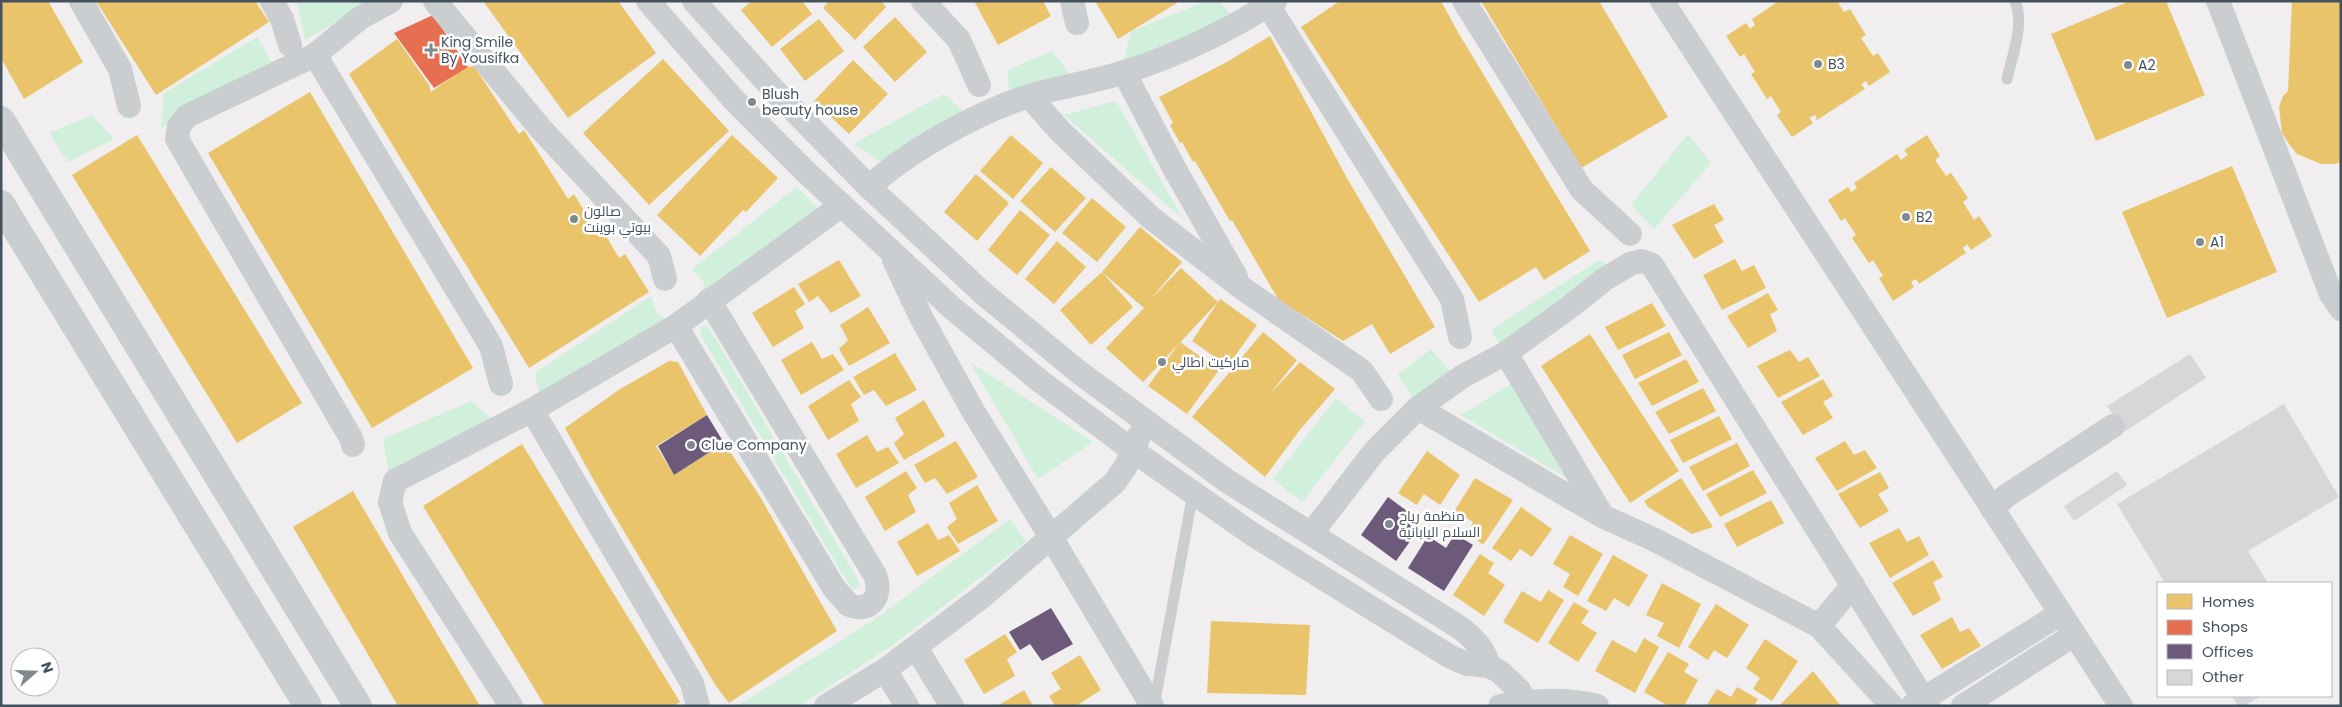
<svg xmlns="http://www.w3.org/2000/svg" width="2342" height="707" font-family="Poppins,Cairo,sans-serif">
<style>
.green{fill:#d1f0dc}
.homes{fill:#e9c46a}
.shops{fill:#e76f51}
.offices{fill:#6d597a}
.building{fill:#d7d6d9}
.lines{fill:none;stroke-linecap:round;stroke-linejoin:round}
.service{stroke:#caced0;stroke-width:11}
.minor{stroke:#caced0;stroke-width:24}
.tertiary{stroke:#caced0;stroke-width:28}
.poi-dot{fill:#818990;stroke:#fff;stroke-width:2}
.labels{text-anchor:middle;stroke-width:5;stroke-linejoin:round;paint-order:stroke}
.poi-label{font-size:14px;fill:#45525d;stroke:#fff;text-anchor:start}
</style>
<rect width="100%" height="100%" fill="#f0eeef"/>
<!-- green -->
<g class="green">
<path d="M299 1H373L305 40 297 2Z"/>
<path d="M1207 1H1219L1237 23 1123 64 1131 31Z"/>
<path d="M257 37 277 71 161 128 164 93Z"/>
<path d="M1052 51 1073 78 1009 98 1008 70Z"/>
<path d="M944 94 969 117 885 164 853 144Z"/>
<path d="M1116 101 1183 219 1064 115Z"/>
<path d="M92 115 114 139 68 162 49 133Z"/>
<path d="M1688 134 1711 163 1654 229 1631 205Z"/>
<path d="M797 187 821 212 706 298 703 281 692 269Z"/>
<path d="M1599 260 1616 269 1503 350 1491 330Z"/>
<path d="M651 296 657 314 674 323 541 402 535 373Z"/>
<path d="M705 326 709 328 858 580 860 586 856 589 851 588 701 336 700 327Z"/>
<path d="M1431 349 1452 373 1416 402 1398 375Z"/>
<path d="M970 362 1093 442 1038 479Z"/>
<path d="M1511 384 1565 477 1461 415Z"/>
<path d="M1336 398 1365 421 1302 502 1273 479Z"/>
<path d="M471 401 495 422 389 475 383 439Z"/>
<path d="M1010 519 1026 542 893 645 799 706H737L875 619Z"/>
</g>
<!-- homes -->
<g class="homes">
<path d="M1 1H48L83 62 24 99 1 58Z"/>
<path d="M96 1H255L269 22 156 95Z"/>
<path d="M483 1H618L656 53 568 118Z"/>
<path d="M752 1H802L812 14 772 47 741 10Z"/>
<path d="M829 1H881L886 7 855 40 823 8Z"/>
<path d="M974 1H1043L1051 16 998 45Z"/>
<path d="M1095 1H1180L1118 39Z"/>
<path d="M1340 1H1441L1459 34 1590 251 1544 280 1536 267 1479 302 1301 27Z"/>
<path d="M1481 1H1599L1668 117 1581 168Z"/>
<path d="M1779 1H1837L1844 12 1850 9 1866 35 1861 38 1873 56 1878 53 1890 72 1869 86 1866 81 1861 84 1865 89 1817 120 1815 115 1809 118 1813 123 1792 137 1777 115 1781 112 1771 96 1767 99 1751 74 1755 72 1744 54 1740 57 1726 36 1746 23 1750 29 1755 25 1752 19Z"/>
<path d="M2130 1H2166L2205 95 2096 141 2051 34Z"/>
<path d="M2292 1H2341V162L2334 164H2321L2297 154 2289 144 2282 133 2279 107 2283 96 2288 91Z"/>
<path d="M895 17 927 52 895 82 863 47Z"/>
<path d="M819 19 844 51 805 81 780 49Z"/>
<path d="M1270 36 1348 180 1435 327 1390 354 1372 324 1343 341 1278 299 1232 220 1230 221 1195 161 1193 162 1182 142 1180 143 1170 125 1173 123 1159 97 1225 63Z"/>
<path d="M397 39 429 85 431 92 464 68 474 66 519 134 524 130 568 199 574 194 594 227 599 224 619 258 625 254 649 292 529 368 349 74Z"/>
<path d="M663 59 729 131 649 205 583 133Z"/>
<path d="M853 60 888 94 849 134 814 101Z"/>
<path d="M310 92 473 368 372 428 208 153Z"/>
<path d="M137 135 302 403 237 443 72 175Z"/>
<path d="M732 135 778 178 746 212 743 210 700 256 657 215Z"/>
<path d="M1011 135 1043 163 1013 199 980 171Z"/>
<path d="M1927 135 1940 156 1935 160 1946 176 1951 173 1968 198 1963 202 1974 220 1979 216 1992 236 1971 250 1967 244 1963 248 1966 253 1919 284 1916 279 1911 282 1914 287 1893 301 1879 278 1883 276 1873 260 1869 263 1852 238 1856 235 1845 218 1841 221 1828 200 1848 187 1851 192 1857 188 1854 183 1897 154 1901 160 1908 155 1904 150Z"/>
<path d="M2232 166 2277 272 2167 318 2122 212Z"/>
<path d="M1051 167 1086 198 1055 232 1020 201Z"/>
<path d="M976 174 1009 203 977 241 944 212Z"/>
<path d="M1092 198 1126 227 1097 262 1062 233Z"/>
<path d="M1714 204 1724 220 1714 225 1724 242 1694 259 1672 225Z"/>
<path d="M1020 210 1050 235 1017 275 988 250Z"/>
<path d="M1140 227 1182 262 1149 301 1181 268 1218 302 1143 382 1106 348 1144 308 1102 272Z"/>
<path d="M1057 241 1086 267 1054 304 1025 279Z"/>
<path d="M1735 259 1742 271 1754 265 1766 288 1722 310 1703 275Z"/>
<path d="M839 260 861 296 831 313 818 296 809 302 798 284Z"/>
<path d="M1102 272 1133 307 1091 345 1060 310Z"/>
<path d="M794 287 805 304 795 311 804 328 773 347 752 313Z"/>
<path d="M1768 293 1778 310 1770 314 1777 331 1748 348 1727 316Z"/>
<path d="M1220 299 1257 325 1228 366 1192 341Z"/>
<path d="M1652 303 1666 326 1618 350 1605 327Z"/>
<path d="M868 307 890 343 849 366 839 349 848 340 840 325Z"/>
<path d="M1263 332 1297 360 1269 395 1300 362 1335 389 1299 431 1265 477 1192 417Z"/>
<path d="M1669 332 1682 355 1635 379 1622 355Z"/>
<path d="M1590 334 1679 471 1630 503 1541 366Z"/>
<path d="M812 342 822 359 833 354 844 370 801 395 781 360Z"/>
<path d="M1180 342 1219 370 1187 414 1148 386Z"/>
<path d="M1790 350 1799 362 1808 357 1820 376 1778 398 1757 366Z"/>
<path d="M895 353 917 390 886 406 874 390 864 395 853 377Z"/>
<path d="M1686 359 1699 382 1652 406 1638 383Z"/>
<path d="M669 361 678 362 707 415 656 446 674 475 724 443 759 495 837 631 729 703 716 686 597 486 565 428 620 389Z"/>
<path d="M1823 379 1833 396 1823 402 1833 418 1803 435 1781 402Z"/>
<path d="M849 380 861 397 851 404 859 421 828 440 808 406Z"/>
<path d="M1703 388 1716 411 1669 434 1655 412Z"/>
<path d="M924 400 945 436 904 460 894 443 904 434 895 418Z"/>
<path d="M1719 416 1732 439 1683 463 1670 440Z"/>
<path d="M867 435 877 452 888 447 899 463 856 488 836 454Z"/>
<path d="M956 441 978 477 947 494 935 478 925 483 914 465Z"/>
<path d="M1845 441 1854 455 1865 450 1877 468 1837 491 1815 458Z"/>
<path d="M1737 443 1750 466 1703 491 1689 467Z"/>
<path d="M522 444 680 702 673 706H545L423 506Z"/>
<path d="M1427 451 1460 475 1440 505 1424 494 1417 505 1398 493Z"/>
<path d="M1753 470 1767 493 1720 517 1706 494Z"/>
<path d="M906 471 917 488 908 495 916 512 885 531 865 497Z"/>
<path d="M1880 472 1889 488 1878 494 1889 511 1860 528 1838 494Z"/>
<path d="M1475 478 1513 500 1483 545 1469 532 1473 522 1455 510Z"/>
<path d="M1681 478 1713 527 1692 534 1648 507 1644 501Z"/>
<path d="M977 485 998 521 958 544 947 527 957 519 949 503Z"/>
<path d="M353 491 433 627 480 706H398L373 663 293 527Z"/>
<path d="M1771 500 1784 523 1737 547 1724 524Z"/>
<path d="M1521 507 1552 529 1532 557 1520 549 1511 561 1492 548Z"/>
<path d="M928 523 938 540 949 535 960 551 917 576 897 542Z"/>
<path d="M1899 528 1907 542 1919 536 1929 555 1890 578 1869 543Z"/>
<path d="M1570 535 1603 554 1578 596 1563 587 1570 574 1553 564Z"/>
<path d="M1480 554 1494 563 1488 573 1505 585 1484 616 1453 595Z"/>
<path d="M1613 555 1648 575 1629 607 1614 598 1606 611 1587 601Z"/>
<path d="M1933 560 1943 577 1933 582 1941 600 1913 616 1892 583Z"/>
<path d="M1662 583 1701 604 1679 648 1657 636 1664 623 1646 615Z"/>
<path d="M1548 590 1564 600 1538 643 1503 622 1522 591 1541 602Z"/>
<path d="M1574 602 1589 611 1581 623 1597 633 1578 662 1548 643Z"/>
<path d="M1716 604 1749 625 1727 658 1714 650 1708 660 1688 647Z"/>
<path d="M1952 617 1960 632 1969 628 1981 646 1942 669 1920 635Z"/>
<path d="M1211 621 1310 625 1306 695 1207 693Z"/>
<path d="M1005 634 1017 652 1007 659 1015 676 984 694 964 660Z"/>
<path d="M1644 638 1659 647 1635 693 1595 671 1612 640 1636 653Z"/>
<path d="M1765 639 1798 661 1772 701 1753 689 1760 678 1746 668Z"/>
<path d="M1668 652 1689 664 1684 672 1698 680 1684 706H1668L1644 692Z"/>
<path d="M1080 655 1101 690 1076 706H1055L1049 696 1061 689 1051 673Z"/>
<path d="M1813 671 1841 706H1779Z"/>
<path d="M1737 687 1758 699 1754 706H1706L1717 689 1731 697Z"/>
<path d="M1024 690 1033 706H997Z"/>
</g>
<!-- shops -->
<path class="shops" d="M433 15 468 67 434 88 394 33Z"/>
<!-- offices -->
<g class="offices">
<path d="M707 415 724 443 674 475 658 446Z"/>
<path d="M1388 497 1407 511 1402 518 1418 530 1396 561 1361 535Z"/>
<path d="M1455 534 1473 545 1444 591 1408 568 1428 536 1446 548Z"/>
<path d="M1051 608 1073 644 1042 661 1030 644 1020 650 1009 632Z"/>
</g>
<!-- building -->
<g class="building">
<path d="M2190 354 2206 378 2124 432 2107 406Z"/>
<path d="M2284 404 2339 497 2248 551 2268 583H2165L2117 504Z"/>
<path d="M2117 471 2127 485 2074 521 2064 506Z"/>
<path d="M2232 696H2261L2244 706H2238Z"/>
</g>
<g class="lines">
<!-- service -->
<g class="service">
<path d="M2007 79C2012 56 2025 24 2015 1"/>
<path d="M1154 706 1193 493"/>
</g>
<!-- minor -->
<g class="minor">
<path d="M81 1 120 69 129 106"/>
<path d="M272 1 282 19 290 45"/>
<path d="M435 1 541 129 659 256 665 279"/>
<path d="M648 1 734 100 807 173 951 307 1040 381 1132 450 1252 534 1449 656 1467 664 1489 666 1500 672 1519 690 1527 706"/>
<path d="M694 1 772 88 869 187 985 295 1080 373 1227 481 1462 629C1475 640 1484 649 1489 666"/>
<path d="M923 1 959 40 979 85"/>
<path d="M1072 1 1077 23"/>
<path d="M1464 1 1582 190 1630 234"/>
<path d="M1662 1 2121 706"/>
<path d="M2218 1 2331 294 2341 309"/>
<path d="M1268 5 1452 299 1460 337"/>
<path d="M315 55 491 346 501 384"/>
<path d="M1124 72 1173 166 1236 277"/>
<path d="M1029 96 1060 131 1150 217 1242 288 1362 371 1381 399"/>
<path d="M869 187C908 151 978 112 1029 96 1061 86 1094 82 1125 72 1178 55 1228 31 1275 1"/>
<path d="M894 260 921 317 973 411 1051 537 1152 706"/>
<path d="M676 326 834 588 849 605C871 614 883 595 875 575L709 300"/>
<path d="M1506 353 1602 515"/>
<path d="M1418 408 1602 516 1655 540 1819 626 1892 706"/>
<path d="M532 410 692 683 698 706"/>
<path d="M353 445 351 438 177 139 179 126 187 116 315 55 360 18 391 1"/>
<path d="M1992 509 2006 496 2113 426"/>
<path d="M1311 534 1374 452 1418 408 1463 376 1506 353 1567 309 1605 279 1630 264 1641 261 1652 265 1928 706"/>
<path d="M1819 626 1853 585"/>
<path d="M916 648 952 706"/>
<path d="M885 670 907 706"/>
<path d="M511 706 400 533 390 502 395 481 532 410 676 326 842 205"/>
<path d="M826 706 885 670 983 596 1115 482 1126 466 1139 436"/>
<path d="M1500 706C1532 700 1565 698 1597 706"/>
<path d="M1912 706 2060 614"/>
<path d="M1963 706 2074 635"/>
</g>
<!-- tertiary -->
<g class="tertiary">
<path d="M1 120 358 706"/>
<path d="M1 204 308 706"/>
</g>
</g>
<!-- markers -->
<g class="poi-dot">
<path d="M428.5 42.5h5v5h5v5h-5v5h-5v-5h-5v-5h5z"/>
<circle cx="1818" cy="64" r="5"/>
<circle cx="2128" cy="65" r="5"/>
<circle cx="752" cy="102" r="5"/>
<circle cx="1906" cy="217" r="5"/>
<circle cx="574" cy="219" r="5"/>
<circle cx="2200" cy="242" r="5"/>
<circle cx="1162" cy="362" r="5"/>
<circle cx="691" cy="445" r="5"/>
<circle cx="1389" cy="524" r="5"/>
</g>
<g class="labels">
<!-- poi labels -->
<g class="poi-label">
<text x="441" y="47">King Smile<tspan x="441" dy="16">By Yousifka</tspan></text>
<text x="1828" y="69">B3</text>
<text x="2138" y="70">A2</text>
<text x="762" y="99">Blush<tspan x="762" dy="16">beauty house</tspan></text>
<text x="584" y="216">صالون<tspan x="584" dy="16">بيوتي بوينت</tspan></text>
<text x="1916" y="222">B2</text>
<text x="2210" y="247">A1</text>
<text x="1172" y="367">ماركيت اطالي</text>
<text x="701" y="450">Clue Company</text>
<text x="1399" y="521">منظمة رياح<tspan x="1399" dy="16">السلام اليابانية</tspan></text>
</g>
</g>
<!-- border -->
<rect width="2342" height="707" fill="none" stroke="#45525d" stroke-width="5"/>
<!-- legend -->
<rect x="2157" y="582" width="175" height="115" fill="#ffffff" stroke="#b5babe"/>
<rect x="2167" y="594" width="25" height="15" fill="#e9c46a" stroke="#b5babe"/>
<text x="2202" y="607" font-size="15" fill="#45525d">Homes</text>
<rect x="2167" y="620" width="25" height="15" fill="#e76f51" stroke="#b5babe"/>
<text x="2202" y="632" font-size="15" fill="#45525d">Shops</text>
<rect x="2167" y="644" width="25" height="15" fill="#6d597a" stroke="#b5babe"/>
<text x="2202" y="657" font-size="15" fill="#45525d">Offices</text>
<rect x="2167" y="670" width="25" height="15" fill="#d7d6d9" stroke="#b5babe"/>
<text x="2202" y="682" font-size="15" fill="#45525d">Other</text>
<!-- north arrow -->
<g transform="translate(35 672) rotate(70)"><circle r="24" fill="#ffffff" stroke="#b5babe"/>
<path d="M0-4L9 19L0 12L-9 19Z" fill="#818990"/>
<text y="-8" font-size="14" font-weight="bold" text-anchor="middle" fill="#45525d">N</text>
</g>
</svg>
